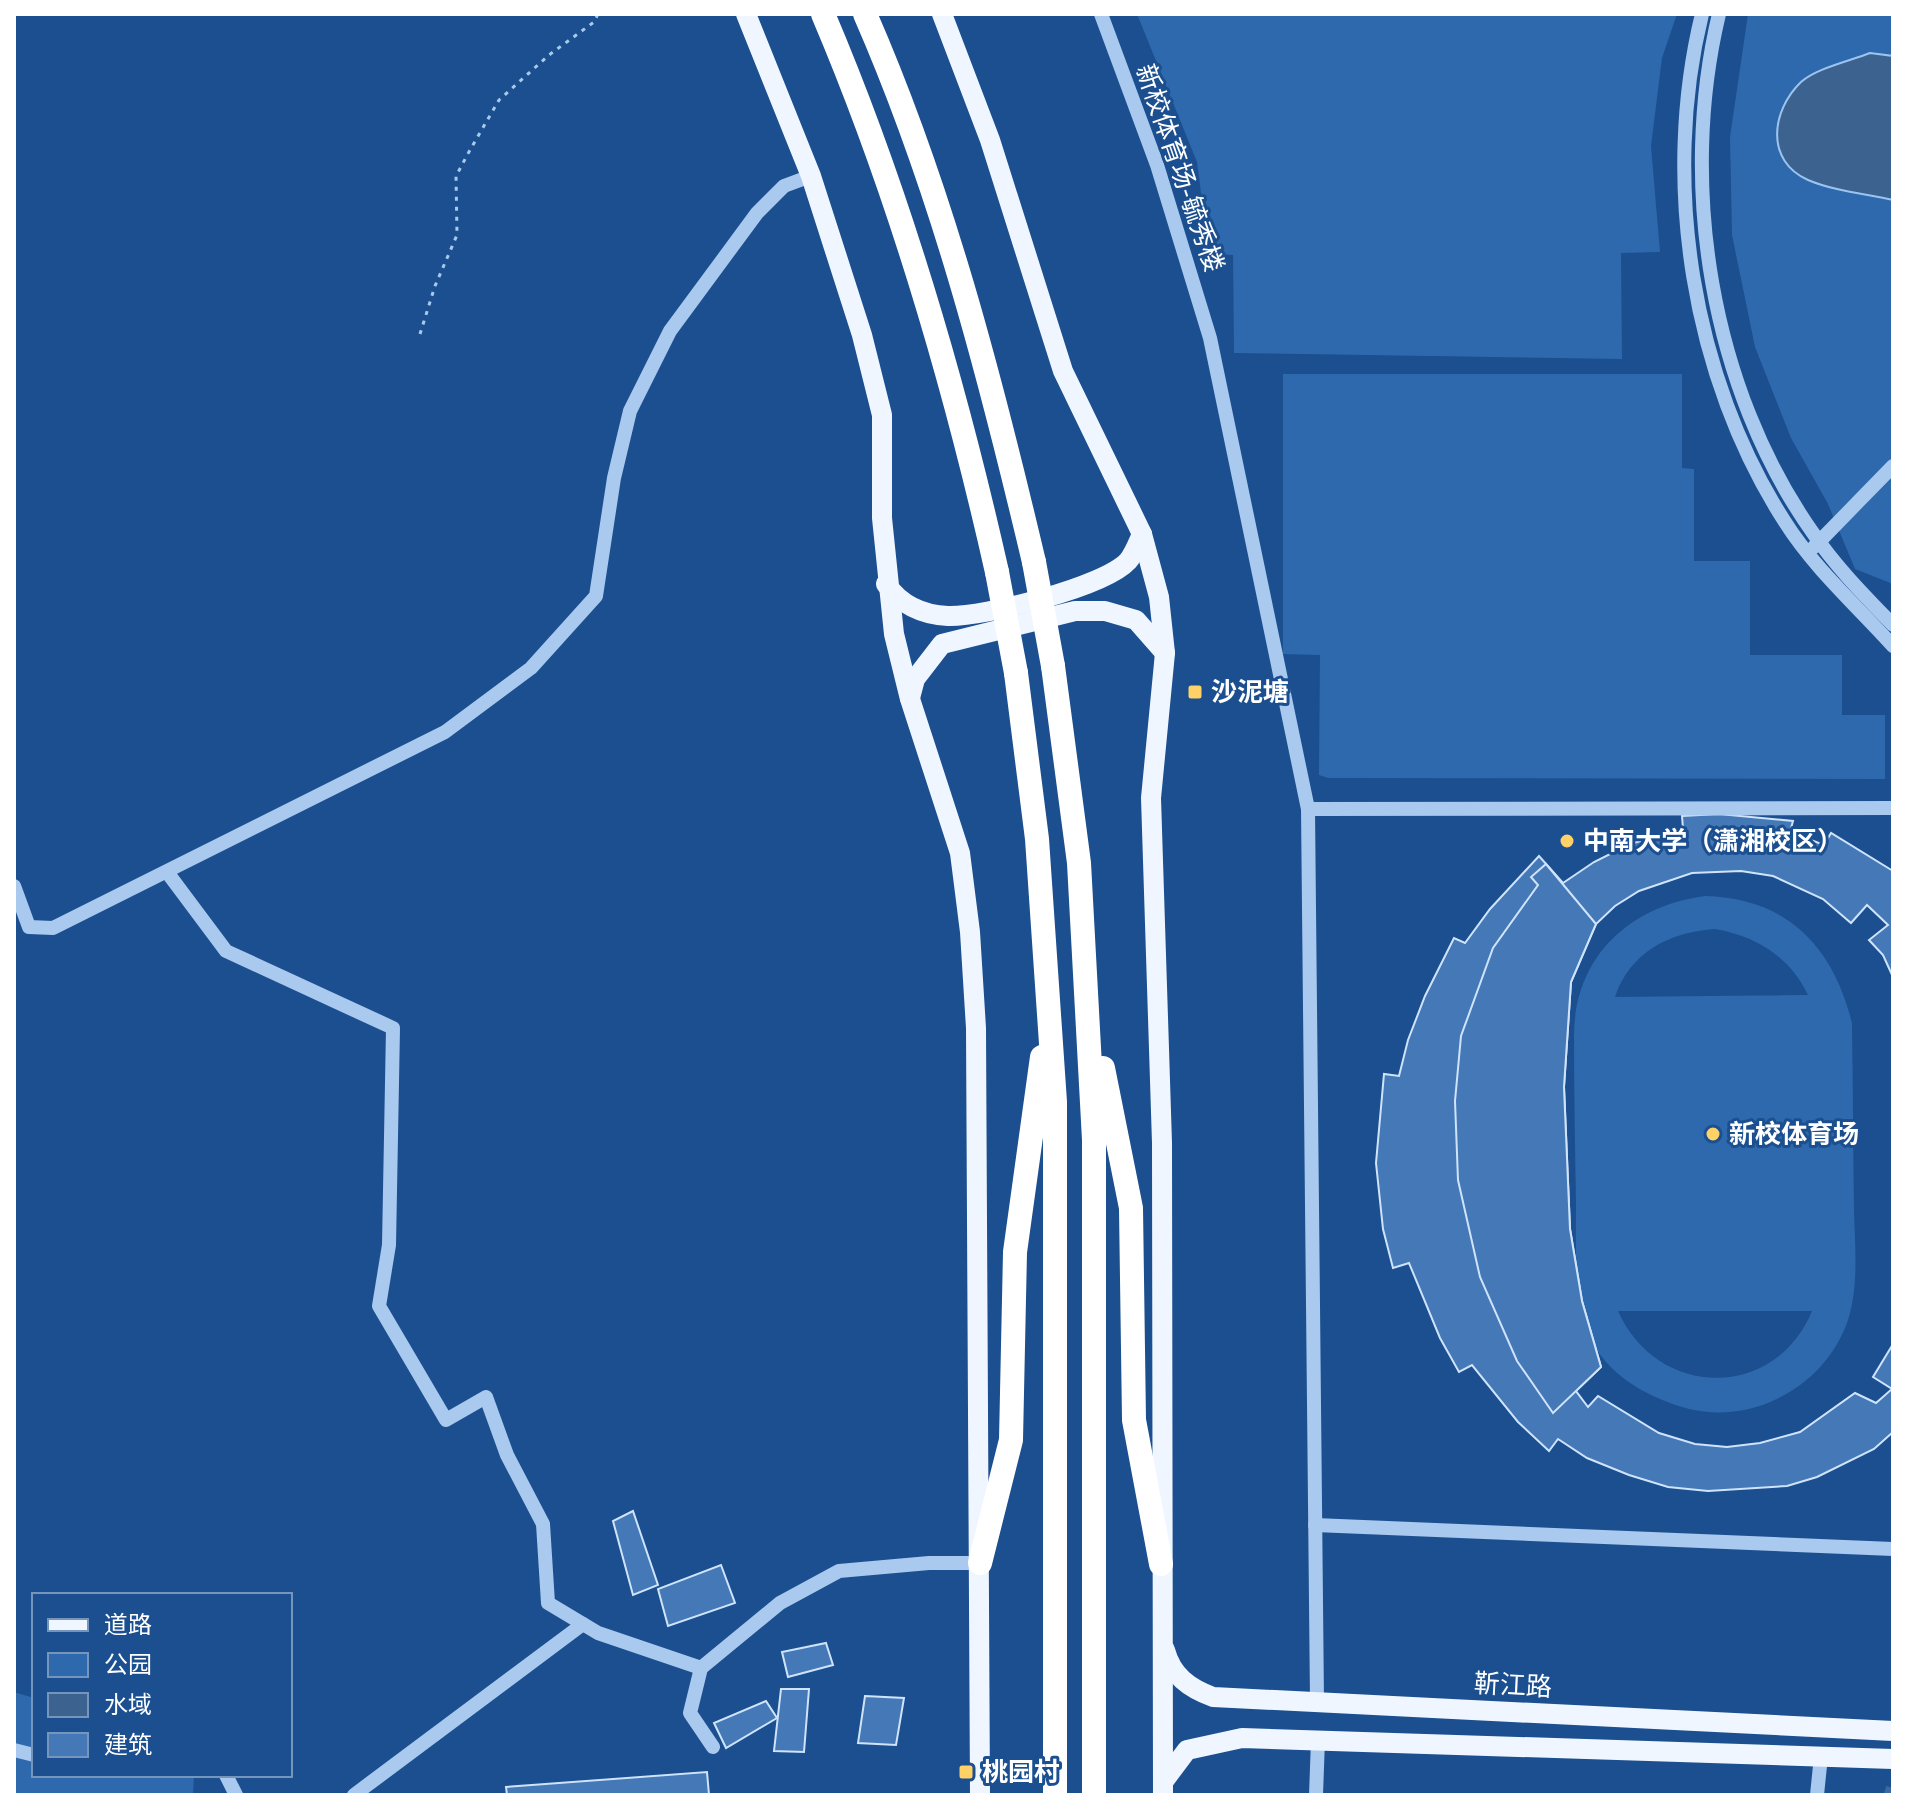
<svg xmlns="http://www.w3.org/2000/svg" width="1907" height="1809" font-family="'Public Sans','Noto Sans SC',sans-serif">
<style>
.green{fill:#2e69ad;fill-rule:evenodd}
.water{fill:#3c6290;stroke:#9cc4f0;stroke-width:2}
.building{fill:#4478b7;stroke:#cfe3fa;stroke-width:2}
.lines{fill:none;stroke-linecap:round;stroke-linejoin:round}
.minor-tunnel{stroke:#3d69a0;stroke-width:14;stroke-dasharray:14 7;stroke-linecap:butt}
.path{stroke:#a9c9ee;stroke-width:3;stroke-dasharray:4 6;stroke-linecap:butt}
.minor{stroke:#a9c9ee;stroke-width:14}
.major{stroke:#f0f6ff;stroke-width:20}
.highway{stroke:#fff;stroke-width:24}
.highway-bridge{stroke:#fff;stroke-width:24}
.poi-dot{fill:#ffd166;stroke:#1b4f8f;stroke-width:3}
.labels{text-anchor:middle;stroke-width:6;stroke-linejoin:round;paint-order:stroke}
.street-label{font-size:26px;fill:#fff;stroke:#1b4f8f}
.poi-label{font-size:26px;font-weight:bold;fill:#fff;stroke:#1b4f8f;text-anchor:start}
</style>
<rect width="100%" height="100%" fill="#1b4f8f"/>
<!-- green -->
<g class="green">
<path d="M1137 14H1677L1662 58 1651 146 1660 252 1621 253 1622 359 1234 353 1233 255 1209 254 1197 162Z"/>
<path d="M1748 14H1893V584L1855 569 1828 504 1791 438 1755 347 1732 235 1730 137Z"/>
<path d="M1283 374H1682V468L1694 469V561H1750V655H1842V715H1885V779L1328 778 1319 775 1320 655 1283 654Z"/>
<path d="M1705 896C1787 898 1833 946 1852 1023 1853 1086 1853 1148 1854 1211 1855 1246 1859 1286 1848 1320 1833 1365 1794 1398 1749 1409 1718 1416 1689 1412 1660 1399 1627 1385 1597 1362 1585 1325 1574 1287 1576 1244 1576 1204 1575 1148 1574 1091 1574 1034 1575 956 1630 906 1705 896ZM1715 929C1756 936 1790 957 1808 995L1615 997C1630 952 1670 932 1715 929ZM1618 1311H1812C1775 1401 1657 1399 1618 1311Z"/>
<path d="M14 1692 34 1698V1775H194L193 1795H14Z"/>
</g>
<!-- water -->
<path class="water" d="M1870 53 1893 56V200C1866 194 1834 191 1808 180 1765 161 1771 111 1801 82 1817 68 1850 61 1870 53Z"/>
<!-- building -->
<g class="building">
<path d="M1719 814 1793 821 1790 832 1824 845 1831 833 1893 871V977L1883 955 1869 940 1888 925 1867 905 1851 923 1823 899 1773 876 1741 871 1692 873 1639 891 1615 906 1596 924 1571 982 1564 1087 1570 1229 1582 1301 1601 1367 1576 1391 1588 1407 1598 1396 1659 1433 1695 1444 1727 1447 1760 1443 1800 1432 1855 1393 1876 1403 1892 1389 1873 1377 1893 1344V1432L1874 1449 1817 1477 1787 1486 1708 1491 1668 1487 1629 1475 1587 1458 1558 1439 1549 1451 1518 1422 1472 1365 1459 1372 1440 1338 1409 1263 1393 1268 1383 1229 1376 1163 1384 1074 1399 1076 1408 1040 1425 996 1454 938 1465 943 1490 909 1539 856 1563 883 1594 862 1630 844 1683 829 1682 816Z"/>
<path d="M1546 864 1596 924 1571 982 1564 1087 1570 1229 1582 1301 1601 1367 1553 1413 1517 1361 1480 1277 1458 1180 1455 1101 1461 1036 1493 948 1538 885 1531 877Z"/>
<path d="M633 1511 658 1585 633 1595 613 1521Z"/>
<path d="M721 1565 735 1603 668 1626 658 1589Z"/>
<path d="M826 1643 833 1665 788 1677 782 1652Z"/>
<path d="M781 1689H809L804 1752 774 1751Z"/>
<path d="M865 1696 904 1698 896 1745 858 1743Z"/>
<path d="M766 1701 777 1718 726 1748 714 1723Z"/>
<path d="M707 1772 709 1795H507L506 1787Z"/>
</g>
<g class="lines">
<!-- minor-tunnel -->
<path class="minor-tunnel" d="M1891 1795 1893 1788"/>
<!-- path -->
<path class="path" d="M420 334 435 286 457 235 456 176 470 150 499 100 549 55 594 22 598 14"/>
<!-- minor -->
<g class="minor">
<path d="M1101 14 1157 165 1210 338 1308 809 1317 1701"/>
<path d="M1702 14C1661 181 1692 378 1785 522 1814 568 1857 606 1893 646"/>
<path d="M1719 14C1678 185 1711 389 1813 533 1836 567 1865 596 1893 625"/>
<path d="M1814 547 1893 466"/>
<path d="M1308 809 1893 808"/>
<path d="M167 872 226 951 393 1028 389 1245 379 1306 446 1420 486 1397 507 1455 543 1524 548 1603 598 1633 701 1668"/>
<path d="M14 886 29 927 53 928 445 732 531 668 596 596 614 478 630 411 670 331 757 213 784 186 811 176"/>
<path d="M1315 1525 1893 1549"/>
<path d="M713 1747 690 1713 701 1668 780 1603 839 1571 929 1563H980"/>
<path d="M14 1750 34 1755"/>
<path d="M226 1775 236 1795"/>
<path d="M354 1795 583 1624"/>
<path d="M1316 1795 1318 1740"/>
<path d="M1817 1795 1821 1756"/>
</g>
<!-- major -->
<g class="major">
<path d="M746 14 811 176 862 335 882 415V518L894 634 910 699 960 853 970 932 976 1028 980 1795"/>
<path d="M942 14 990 140 1063 371 1142 534 1159 597 1165 653 1151 798 1162 1143 1163 1795"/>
<path d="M886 584C900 604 922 615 948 616 984 617 1104 587 1128 561 1134 554 1138 543 1142 534"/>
<path d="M910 698 915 679 942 644 1075 611H1105L1136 620 1165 653"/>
<path d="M1165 1650C1172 1676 1189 1688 1213 1697L1893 1731"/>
<path d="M1163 1782 1187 1750 1242 1738 1893 1759"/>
</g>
<!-- highway -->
<g class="highway">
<path d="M823 14C900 195 954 381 997 572"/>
<path d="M865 14C942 190 990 376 1034 562"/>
<path d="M1053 666 1079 863 1094 1140V1795"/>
<path d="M1016 673 1037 839 1055 1102V1795"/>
<path d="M1103 1068 1131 1208 1134 1420 1161 1564"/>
<path d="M980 1563 1011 1440 1015 1252 1042 1057"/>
</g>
<!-- highway-bridge -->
<g class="highway-bridge">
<path d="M1034 562 1053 666"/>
<path d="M997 572 1016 673"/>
</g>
</g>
<!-- markers -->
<g class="poi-dot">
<rect x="1187" y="684" width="16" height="16" rx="4"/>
<circle cx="1567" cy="841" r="8"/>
<circle cx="1713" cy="1134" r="8"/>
<rect x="958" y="1764" width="16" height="16" rx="4"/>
</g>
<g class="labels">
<!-- street labels -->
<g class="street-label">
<text transform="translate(1180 168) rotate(71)" y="9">新校体育场-毓秀楼</text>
<text transform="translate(1513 1685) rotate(3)" y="9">靳江路</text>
</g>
<!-- poi labels -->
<g class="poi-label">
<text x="1211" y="701">沙泥塘</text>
<text x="1583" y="850">中南大学（潇湘校区）</text>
<text x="1729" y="1143">新校体育场</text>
<text x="982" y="1781">桃园村</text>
</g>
</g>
<!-- border -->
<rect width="1907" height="1809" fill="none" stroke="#ffffff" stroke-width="32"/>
<!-- legend -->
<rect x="32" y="1593" width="260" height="184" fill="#1b4f8f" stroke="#7695bc" stroke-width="2"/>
<rect x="48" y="1619" width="40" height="12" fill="#f0f6ff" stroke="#7695bc" stroke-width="2"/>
<text x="104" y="1633" font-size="24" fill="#ffffff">道路</text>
<rect x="48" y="1653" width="40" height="24" fill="#2e69ad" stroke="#7695bc" stroke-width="2"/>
<text x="104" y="1673" font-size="24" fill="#ffffff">公园</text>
<rect x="48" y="1693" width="40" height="24" fill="#3c6290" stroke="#7695bc" stroke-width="2"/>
<text x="104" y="1713" font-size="24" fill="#ffffff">水域</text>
<rect x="48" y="1733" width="40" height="24" fill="#4478b7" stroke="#7695bc" stroke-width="2"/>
<text x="104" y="1753" font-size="24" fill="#ffffff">建筑</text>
</svg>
